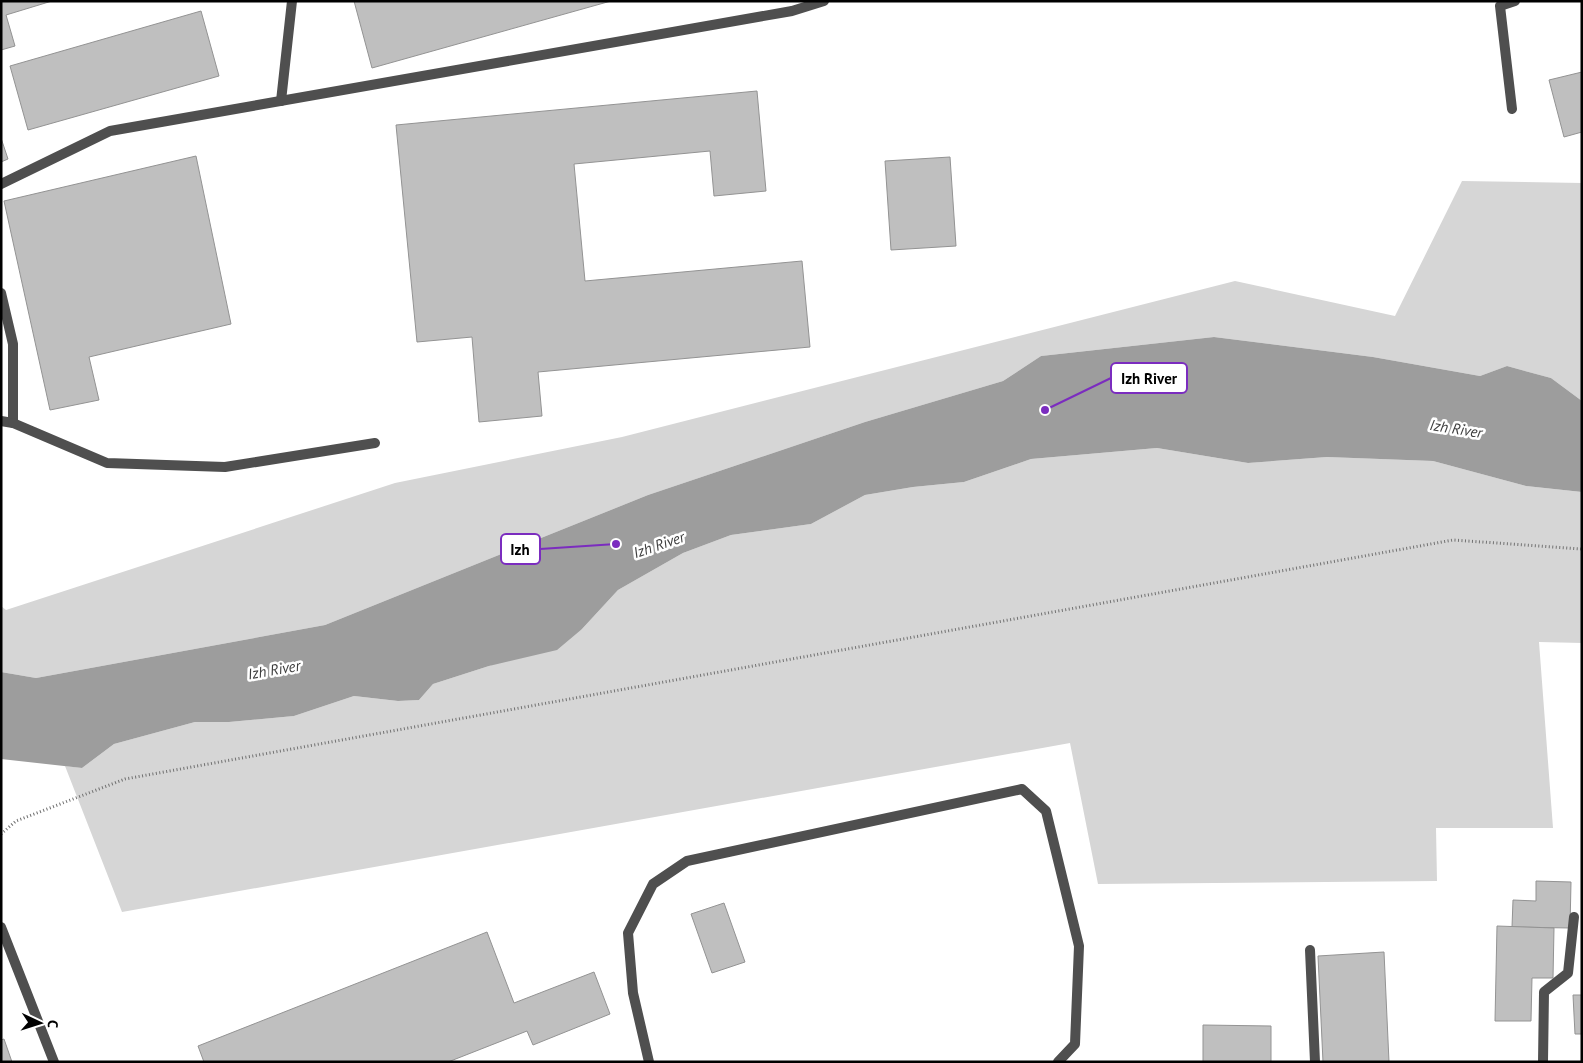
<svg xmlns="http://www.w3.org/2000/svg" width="1583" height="1063" font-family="'PT Sans',sans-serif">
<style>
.green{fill:#d6d6d6}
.water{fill:#9d9d9d}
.building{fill:#bfbfbf;stroke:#939393}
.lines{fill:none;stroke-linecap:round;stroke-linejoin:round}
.path{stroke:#717171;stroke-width:3;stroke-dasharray:1 2.5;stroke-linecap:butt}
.lane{stroke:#4f4f4f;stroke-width:10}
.labels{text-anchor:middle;stroke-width:5;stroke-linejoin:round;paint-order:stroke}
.water-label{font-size:15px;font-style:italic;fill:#3e3e3e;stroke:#fff}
.leader{fill:none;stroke:#7b2cbf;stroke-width:2}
.callout-dot{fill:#7b2cbf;stroke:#fff;stroke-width:2}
.callout{fill:#fff;stroke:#7b2cbf;stroke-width:2}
.callout-label{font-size:15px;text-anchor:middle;font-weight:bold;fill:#000}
</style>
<rect width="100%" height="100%" fill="#fff"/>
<!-- green -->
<g class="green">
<path d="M1462 181 1582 183V401L1551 378 1507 366 1480 376 1373 357 1214 337 1041 356 1003 381 865 422 648 495 325 625 36 678 1 672V606L6 610 395 483 622 437 1235 281 1395 316Z"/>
<path d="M1157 448 1248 463 1327 457 1433 461 1526 486 1582 492V643L1539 642 1553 828H1436L1437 881 1098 884 1070 743 122 912 65 766 82 768 114 744 195 722H229L294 716 354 696 398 701 419 700 433 684 489 666 582 629 618 590 683 553 731 535 811 524 865 495 913 487 964 482 1031 459Z"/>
</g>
<!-- water -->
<path class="water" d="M1214 337 1373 357 1480 376 1507 366 1551 378 1582 401V492L1526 486 1433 461 1327 457 1248 463 1157 448 1031 459 964 482 913 487 865 495 811 524 731 535 683 553 618 590 582 629 557 650 489 666 433 684 419 700 398 701 354 696 294 716 229 722H195L114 744 82 768 1 759V672L36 678 325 625 648 495 865 422 1003 381 1041 356Z"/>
<!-- building -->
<g class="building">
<path d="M1 1H52L6 15 15 46 1 50Z"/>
<path d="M354 1H611L372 68Z"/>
<path d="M201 11 219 76 28 130 10 66Z"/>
<path d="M1582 72V132L1564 137 1549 80Z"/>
<path d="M757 91 766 191 714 196 710 151 574 164 585 281 802 261 810 347 538 372 542 416 479 422 472 337 417 342 396 125Z"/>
<path d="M1 138 8 159 1 162Z"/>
<path d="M196 156 231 324 89 357 99 400 50 410 4 201Z"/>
<path d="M950 157 956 246 891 250 885 161Z"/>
<path d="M1536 881 1571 882 1570 928 1512 927 1513 900 1536 901Z"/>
<path d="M724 903 745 962 712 973 691 914Z"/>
<path d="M1497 926 1554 928 1553 978H1532L1531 1021H1495Z"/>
<path d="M487 932 514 1003 594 972 610 1014 533 1045 527 1031 448 1062H204L198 1046Z"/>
<path d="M1384 952 1389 1062H1323L1318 956Z"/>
<path d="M1573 995H1582V1034H1575Z"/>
<path d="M1203 1025 1271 1026V1062H1203Z"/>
<path d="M4 1039 12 1062H1V1040Z"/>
</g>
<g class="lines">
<!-- path -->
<path class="path" d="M1 834 16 821 125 779 1453 540 1582 549"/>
<!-- lane -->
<g class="lane">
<path d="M281 101 292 1"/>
<path d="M1512 109 1500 6 1515 1"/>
<path d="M1 184 110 131 792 11 824 1"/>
<path d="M1 293 13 344V423L1 421"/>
<path d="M13 423 107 463 225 467 375 443"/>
<path d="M1 927 54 1062"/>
<path d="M1310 950 1315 1062"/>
<path d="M649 1062 633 993 628 933 653 884 687 861 1022 789 1046 811 1079 946 1075 1044 1058 1062"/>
<path d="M1543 1062 1544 992 1568 973 1574 917"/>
</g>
</g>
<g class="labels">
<!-- water labels -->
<g class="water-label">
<text transform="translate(1456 429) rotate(9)" y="5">Izh River</text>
<text transform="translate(659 545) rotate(-19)" y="5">Izh River</text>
<text transform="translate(274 670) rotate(-10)" y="5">Izh River</text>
</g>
</g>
<!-- callouts -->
<path class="leader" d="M1045 410L1111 378M616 544L540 549"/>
<g class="callout-dot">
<circle cx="1045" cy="410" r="5"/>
<circle cx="616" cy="544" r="5"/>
</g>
<g class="callout">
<rect x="1111" y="363" width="76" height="30" rx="5"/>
<rect x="501" y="534" width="39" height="30" rx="5"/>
</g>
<g class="callout-label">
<text x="1149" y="384">Izh River</text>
<text x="520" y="555">Izh</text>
</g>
<!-- border -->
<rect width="1583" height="1063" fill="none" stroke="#000000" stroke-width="5"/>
<!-- north arrow -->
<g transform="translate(40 1023) rotate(94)" stroke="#ffffff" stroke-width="4" paint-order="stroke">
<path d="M0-4L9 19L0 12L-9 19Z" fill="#000000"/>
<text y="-8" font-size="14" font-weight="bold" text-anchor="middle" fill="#000000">С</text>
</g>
</svg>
